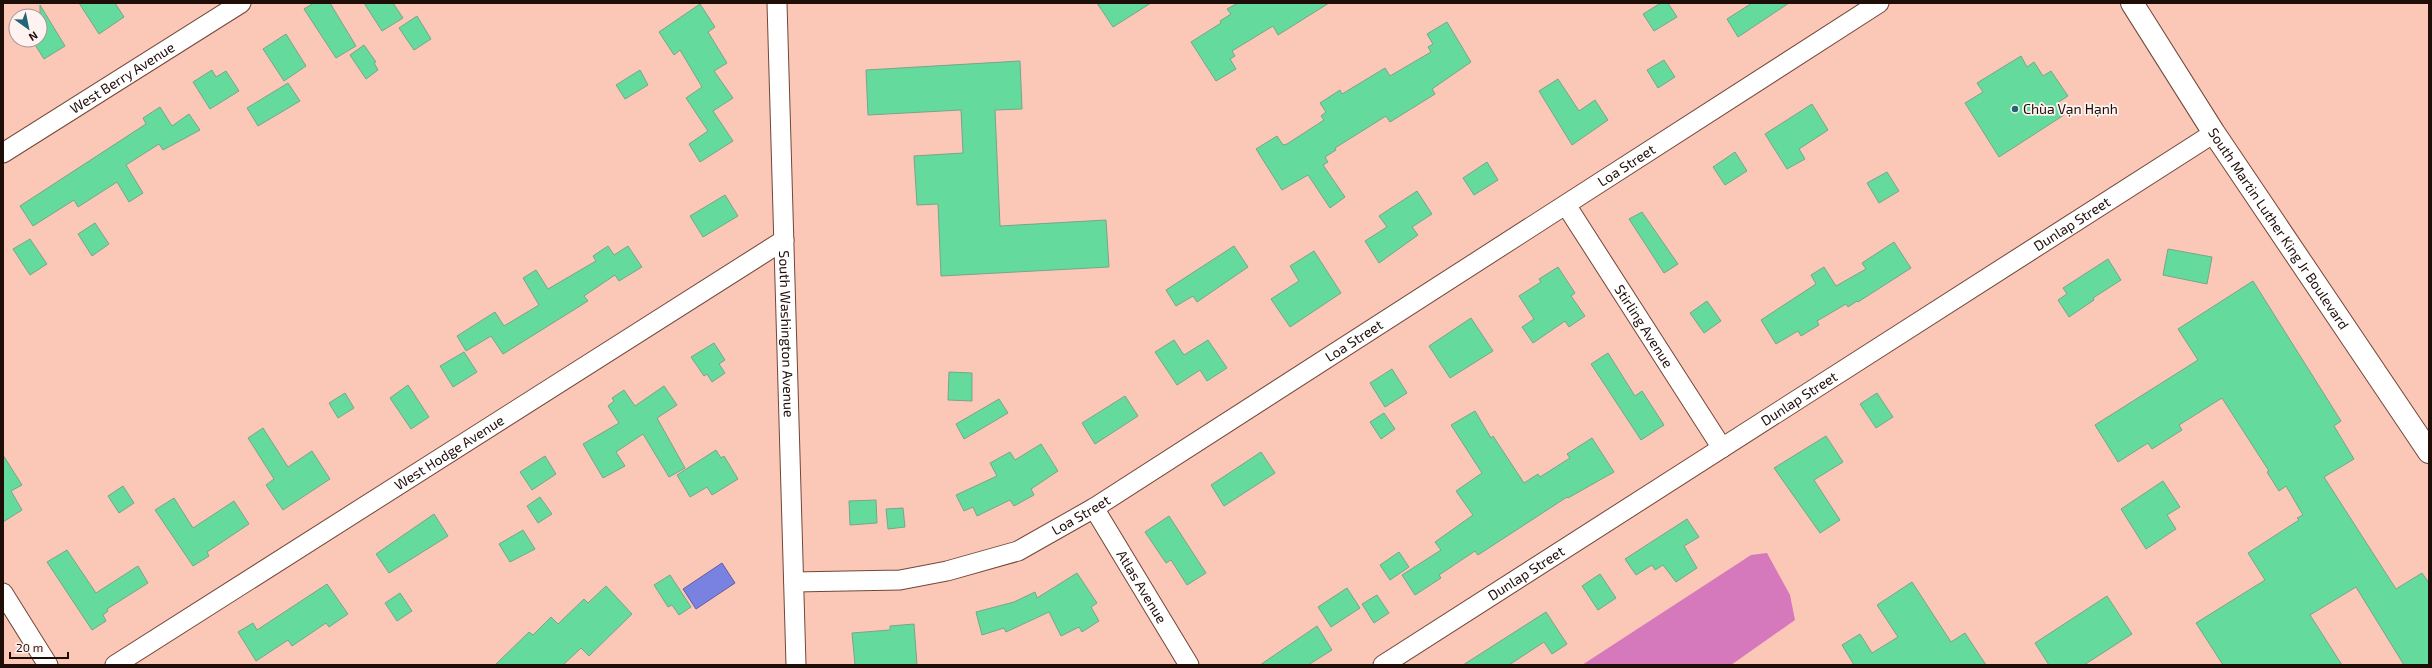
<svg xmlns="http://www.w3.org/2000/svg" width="2432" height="668" font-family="'Exo 2',sans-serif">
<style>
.forest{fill:#d579bc}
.water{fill:#7a82e1;stroke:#5f5fa0}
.building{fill:#64db9d;stroke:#77a58a}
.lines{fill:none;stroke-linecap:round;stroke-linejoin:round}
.minor-casing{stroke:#724739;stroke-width:21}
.major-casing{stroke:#724739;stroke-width:24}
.minor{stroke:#fff;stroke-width:19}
.major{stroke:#fff;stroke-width:22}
.poi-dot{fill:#216576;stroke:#fef3f0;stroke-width:1.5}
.labels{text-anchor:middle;stroke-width:3.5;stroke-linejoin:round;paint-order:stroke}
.street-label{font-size:14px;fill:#1f0d08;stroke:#fef3f0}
.poi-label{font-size:14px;fill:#1f0d08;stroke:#fef3f0;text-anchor:start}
</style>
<rect width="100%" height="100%" fill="#fbc7b7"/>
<!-- forest -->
<path class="forest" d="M1767 553 1790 595 1795 620 1731 665H1582L1751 555Z"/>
<!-- water -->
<path class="water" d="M722 563 735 583 696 609 683 589Z"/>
<!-- building -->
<g class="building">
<path d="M79 3H115L124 17 99 34Z"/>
<path d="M314 3H330L356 46 336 58 304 9Z"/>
<path d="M364 3H393L403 18 382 31Z"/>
<path d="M1097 3H1151L1113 27Z"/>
<path d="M1238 3H1329L1278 35 1273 26 1232 51 1235 56 1230 59 1236 69 1216 81 1191 42 1221 23 1220 21 1231 14 1227 9Z"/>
<path d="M1661 3H1668L1677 17 1654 31 1643 14Z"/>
<path d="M1752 3H1789L1738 37 1727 19Z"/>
<path d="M700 4 715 27 708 32 727 63 714 71 733 98 713 111 733 141 700 162 689 144 708 131 686 98 702 87 680 50 674 55 659 32Z"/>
<path d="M40 5 65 46 44 59 32 40H40Z"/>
<path d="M417 16 431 39 414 50 399 28Z"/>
<path d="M1447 22 1471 62 1432 89 1435 94 1390 122 1386 116 1335 148 1336 150 1325 157 1328 162 1323 165 1345 197 1330 208 1308 175 1282 190 1256 149 1277 136 1283 145 1287 144 1324 120 1321 116 1326 112 1320 103 1340 90 1342 94 1385 68 1390 76 1431 52 1428 47 1433 44 1427 34Z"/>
<path d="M286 34 306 66 284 81 263 49Z"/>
<path d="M364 45 376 62 374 63 378 70 366 79 350 55Z"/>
<path d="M2021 56 2027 67 2034 62 2043 76 2051 71 2068 96 2057 103 2064 115 1999 157 1965 103 1983 92 1977 83Z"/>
<path d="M1664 60 1675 77 1658 88 1647 70Z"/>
<path d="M1020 61 1022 109 995 110 1000 226 1106 220 1109 267 941 276 938 204 917 205 914 156 963 153 961 110 868 115 866 70Z"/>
<path d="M212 70 216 77 226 71 239 91 210 109 193 82Z"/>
<path d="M640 70 648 85 625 99 616 85Z"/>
<path d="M1558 79 1579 111 1595 100 1608 120 1572 145 1539 91Z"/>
<path d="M288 83 300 101 258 126 247 108Z"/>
<path d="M1812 104 1828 130 1799 149 1805 159 1787 169 1765 134Z"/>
<path d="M160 107 172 126 189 114 200 130 163 150 159 144 126 165 143 193 129 202 117 182 78 207 74 200 33 226 20 206 146 124 143 118Z"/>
<path d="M1735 152 1747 171 1725 185 1713 167Z"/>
<path d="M1487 162 1498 180 1474 195 1463 178Z"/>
<path d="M1887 172 1899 191 1879 203 1867 183Z"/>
<path d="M1417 191 1432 214 1412 227 1418 235 1379 263 1365 241 1387 227 1379 216Z"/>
<path d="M725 195 738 216 703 237 690 216Z"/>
<path d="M1642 212 1678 264 1664 273 1629 219Z"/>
<path d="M95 223 109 244 92 256 78 234Z"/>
<path d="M30 239 47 264 30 275 13 249Z"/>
<path d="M1894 242 1911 268 1858 302 1857 301 1848 307 1846 304 1817 321 1819 325 1801 336 1798 331 1776 344 1761 320 1816 284 1811 275 1824 267 1836 286 1866 269 1862 263Z"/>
<path d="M608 246 614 255 628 246 642 267 619 281 615 275 584 296 588 301 503 354 491 336 466 351 457 336 495 312 504 326 539 305 523 278 536 270 548 289 596 261 593 256Z"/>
<path d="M1234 246 1248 267 1197 302 1193 296 1176 306 1166 290Z"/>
<path d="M2168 249 2212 257 2207 284 2163 275Z"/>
<path d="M1314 251 1341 293 1290 327 1271 299 1299 281 1290 266Z"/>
<path d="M2108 259 2121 280 2093 298 2094 300 2069 317 2058 300 2067 294 2063 288Z"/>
<path d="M1558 267 1575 293 1571 296 1585 316 1569 327 1565 321 1533 343 1522 327 1534 319 1519 296 1541 282 1539 279Z"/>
<path d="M2253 281 2341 421 2334 426 2354 459 2324 477 2396 589 2422 573 2429 583V665H2404L2356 587 2310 615 2342 665H2223L2196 623 2265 580 2248 553 2299 520 2297 518 2303 515 2286 486 2279 491 2267 472 2269 471 2222 398 2179 425 2182 430 2152 449 2148 443 2118 462 2095 425 2198 360 2178 329Z"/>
<path d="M1707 301 1721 321 1704 333 1690 313Z"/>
<path d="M1471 318 1493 351 1450 378 1429 346Z"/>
<path d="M1174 340 1184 355 1208 340 1227 368 1207 381 1200 370 1177 385 1155 352Z"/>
<path d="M714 343 725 360 719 364 725 373 712 382 707 374 704 376 691 357Z"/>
<path d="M464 352 477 372 453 387 440 366Z"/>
<path d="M1608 353 1635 396 1642 391 1664 425 1641 440 1591 364Z"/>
<path d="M1392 369 1407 393 1385 407 1370 383Z"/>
<path d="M949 372 972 373V401L948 400Z"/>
<path d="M408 385 429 417 411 429 390 398Z"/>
<path d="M664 386 677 405 657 418 685 468 669 477 643 434 616 452 625 466 603 478 583 444 619 423 608 406 614 401 612 398 624 390 635 406Z"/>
<path d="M345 393 354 408 338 418 329 403Z"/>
<path d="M1877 393 1893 417 1876 428 1860 404Z"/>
<path d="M1125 396 1138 416 1095 444 1082 423Z"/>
<path d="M999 399 1008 413 964 439 956 424Z"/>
<path d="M1475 411 1491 438 1493 436 1524 483 1538 474 1540 477 1570 458 1567 454 1592 438 1614 472 1568 498 1567 497 1478 555 1475 551 1439 575 1441 578 1415 595 1402 575 1441 550 1435 542 1473 515 1456 491 1482 473 1451 425Z"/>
<path d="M1384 413 1395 429 1381 439 1370 422Z"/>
<path d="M263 428 288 467 312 451 330 479 283 510 266 485 274 479 248 438Z"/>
<path d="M1826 436 1843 462 1814 480 1840 520 1820 533 1774 468Z"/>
<path d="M1041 444 1058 471 1031 489 1034 495 1014 506 1010 500 977 516 973 507 964 511 956 495 997 476 990 463 1010 452 1015 460Z"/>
<path d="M716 450 721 458 724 456 738 479 712 495 707 487 690 497 677 475Z"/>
<path d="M1261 452 1275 473 1224 506 1211 485Z"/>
<path d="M3 455 22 485 11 491 22 510 3 522Z"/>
<path d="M545 456 556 474 532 490 520 472Z"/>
<path d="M2163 481 2180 507 2167 515 2176 529 2146 549 2121 509Z"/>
<path d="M123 486 134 503 119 513 108 496Z"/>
<path d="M540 497 552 514 538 523 527 506Z"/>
<path d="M174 498 193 528 234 501 249 524 207 552 209 556 193 566 155 510Z"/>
<path d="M876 500 877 523 850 525 849 501Z"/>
<path d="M903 508 905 527 888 529 886 509Z"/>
<path d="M434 514 448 536 389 573 376 554Z"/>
<path d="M1169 516 1206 573 1187 585 1171 560 1166 563 1145 532Z"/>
<path d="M1687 519 1699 537 1684 546 1697 568 1676 582 1663 565 1655 570 1652 565 1636 575 1625 559Z"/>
<path d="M523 530 535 549 510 562 499 544Z"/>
<path d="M67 550 96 593 138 566 148 583 107 609 108 611 103 615 106 621 92 630 47 562Z"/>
<path d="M1399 552 1409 567 1390 580 1380 565Z"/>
<path d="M1077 573 1097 603 1091 607 1099 621 1082 632 1079 627 1061 636 1049 612 1006 632 1004 628 982 635 976 612 1014 602 1035 592 1037 598Z"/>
<path d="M1600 574 1616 598 1598 610 1582 586Z"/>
<path d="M670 575 691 607 679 615 672 605 668 607 654 585Z"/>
<path d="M1912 582 1951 642 1965 633 1986 665H1854L1842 645 1860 634 1872 653 1898 637 1877 605Z"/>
<path d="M327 584 348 614 329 627 326 623 292 646 288 640 256 661 238 632 253 623 257 630Z"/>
<path d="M606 586 632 614 589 656 581 648 563 665H495L529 632 533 635 551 617 558 624 584 599 588 603Z"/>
<path d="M1347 588 1360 608 1331 627 1318 607Z"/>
<path d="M400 593 412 611 397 621 385 603Z"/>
<path d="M1377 595 1389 613 1374 623 1362 604Z"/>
<path d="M2107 596 2132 634 2084 665H2049L2035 643Z"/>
<path d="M1546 612 1567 644 1552 654 1544 642 1509 665H1463Z"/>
<path d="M914 624 917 665H855L852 633 890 630V626Z"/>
<path d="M1317 626 1332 650 1308 665H1260Z"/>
</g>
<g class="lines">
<defs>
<g id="minor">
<path id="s1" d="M777 3 796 665"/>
<path id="s2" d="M3 153 241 3"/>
<path id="s3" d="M1566 205 1722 448"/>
<path id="s4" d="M1094 508 1189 665"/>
<path id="s5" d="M794 582 900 580 947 571 1018 551 1094 508 1879 3"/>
<path d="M3 593 48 665"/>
<path id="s6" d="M115 665 784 240"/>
<path id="s7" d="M1383 665 2214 133"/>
</g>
<g id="major">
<path id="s8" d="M2132 3 2214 133 2429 452"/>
</g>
</defs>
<!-- minor casing -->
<use href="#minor" class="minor-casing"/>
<!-- major casing -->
<use href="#major" class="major-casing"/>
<!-- minor -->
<use href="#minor" class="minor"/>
<!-- major -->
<use href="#major" class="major"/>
</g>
<!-- markers -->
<circle class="poi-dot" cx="2015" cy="109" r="4"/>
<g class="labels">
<!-- street labels -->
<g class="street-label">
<text dy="5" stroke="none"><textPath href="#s2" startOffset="141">West Berry Avenue</textPath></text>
<text dy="5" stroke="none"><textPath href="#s5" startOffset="948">Loa Street</textPath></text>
<text dy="5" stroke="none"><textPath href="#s7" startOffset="818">Dunlap Street</textPath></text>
<text dy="5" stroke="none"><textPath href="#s8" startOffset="269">South Martin Luther King Jr Boulevard</textPath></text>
<text dy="5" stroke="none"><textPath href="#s3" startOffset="144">Stirling Avenue</textPath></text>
<text dy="5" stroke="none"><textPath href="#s1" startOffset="331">South Washington Avenue</textPath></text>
<text dy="5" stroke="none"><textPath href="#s5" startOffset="624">Loa Street</textPath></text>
<text dy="5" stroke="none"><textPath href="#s7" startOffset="494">Dunlap Street</textPath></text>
<text dy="5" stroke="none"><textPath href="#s6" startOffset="396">West Hodge Avenue</textPath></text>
<text dy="5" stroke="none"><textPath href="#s5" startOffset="300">Loa Street</textPath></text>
<text dy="5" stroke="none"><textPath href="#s7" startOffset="170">Dunlap Street</textPath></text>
<text dy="5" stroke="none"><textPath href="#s4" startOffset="92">Atlas Avenue</textPath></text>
</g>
<!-- poi labels -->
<g class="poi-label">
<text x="2023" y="114">Chùa Vạn Hạnh</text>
</g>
</g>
<!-- border -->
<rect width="2432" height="668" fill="none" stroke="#1f0d08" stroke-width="8"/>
<!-- north arrow -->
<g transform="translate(28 28) rotate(147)"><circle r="19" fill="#fef3f0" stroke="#a59793"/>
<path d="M0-3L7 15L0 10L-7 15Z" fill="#216576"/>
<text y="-6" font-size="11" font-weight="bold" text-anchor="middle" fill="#1f0d08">N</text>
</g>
<!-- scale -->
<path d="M10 652v6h58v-6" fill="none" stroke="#1f0d08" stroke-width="2"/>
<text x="16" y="652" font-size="12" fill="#1f0d08" stroke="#fef3f0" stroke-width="3" paint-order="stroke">20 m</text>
</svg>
